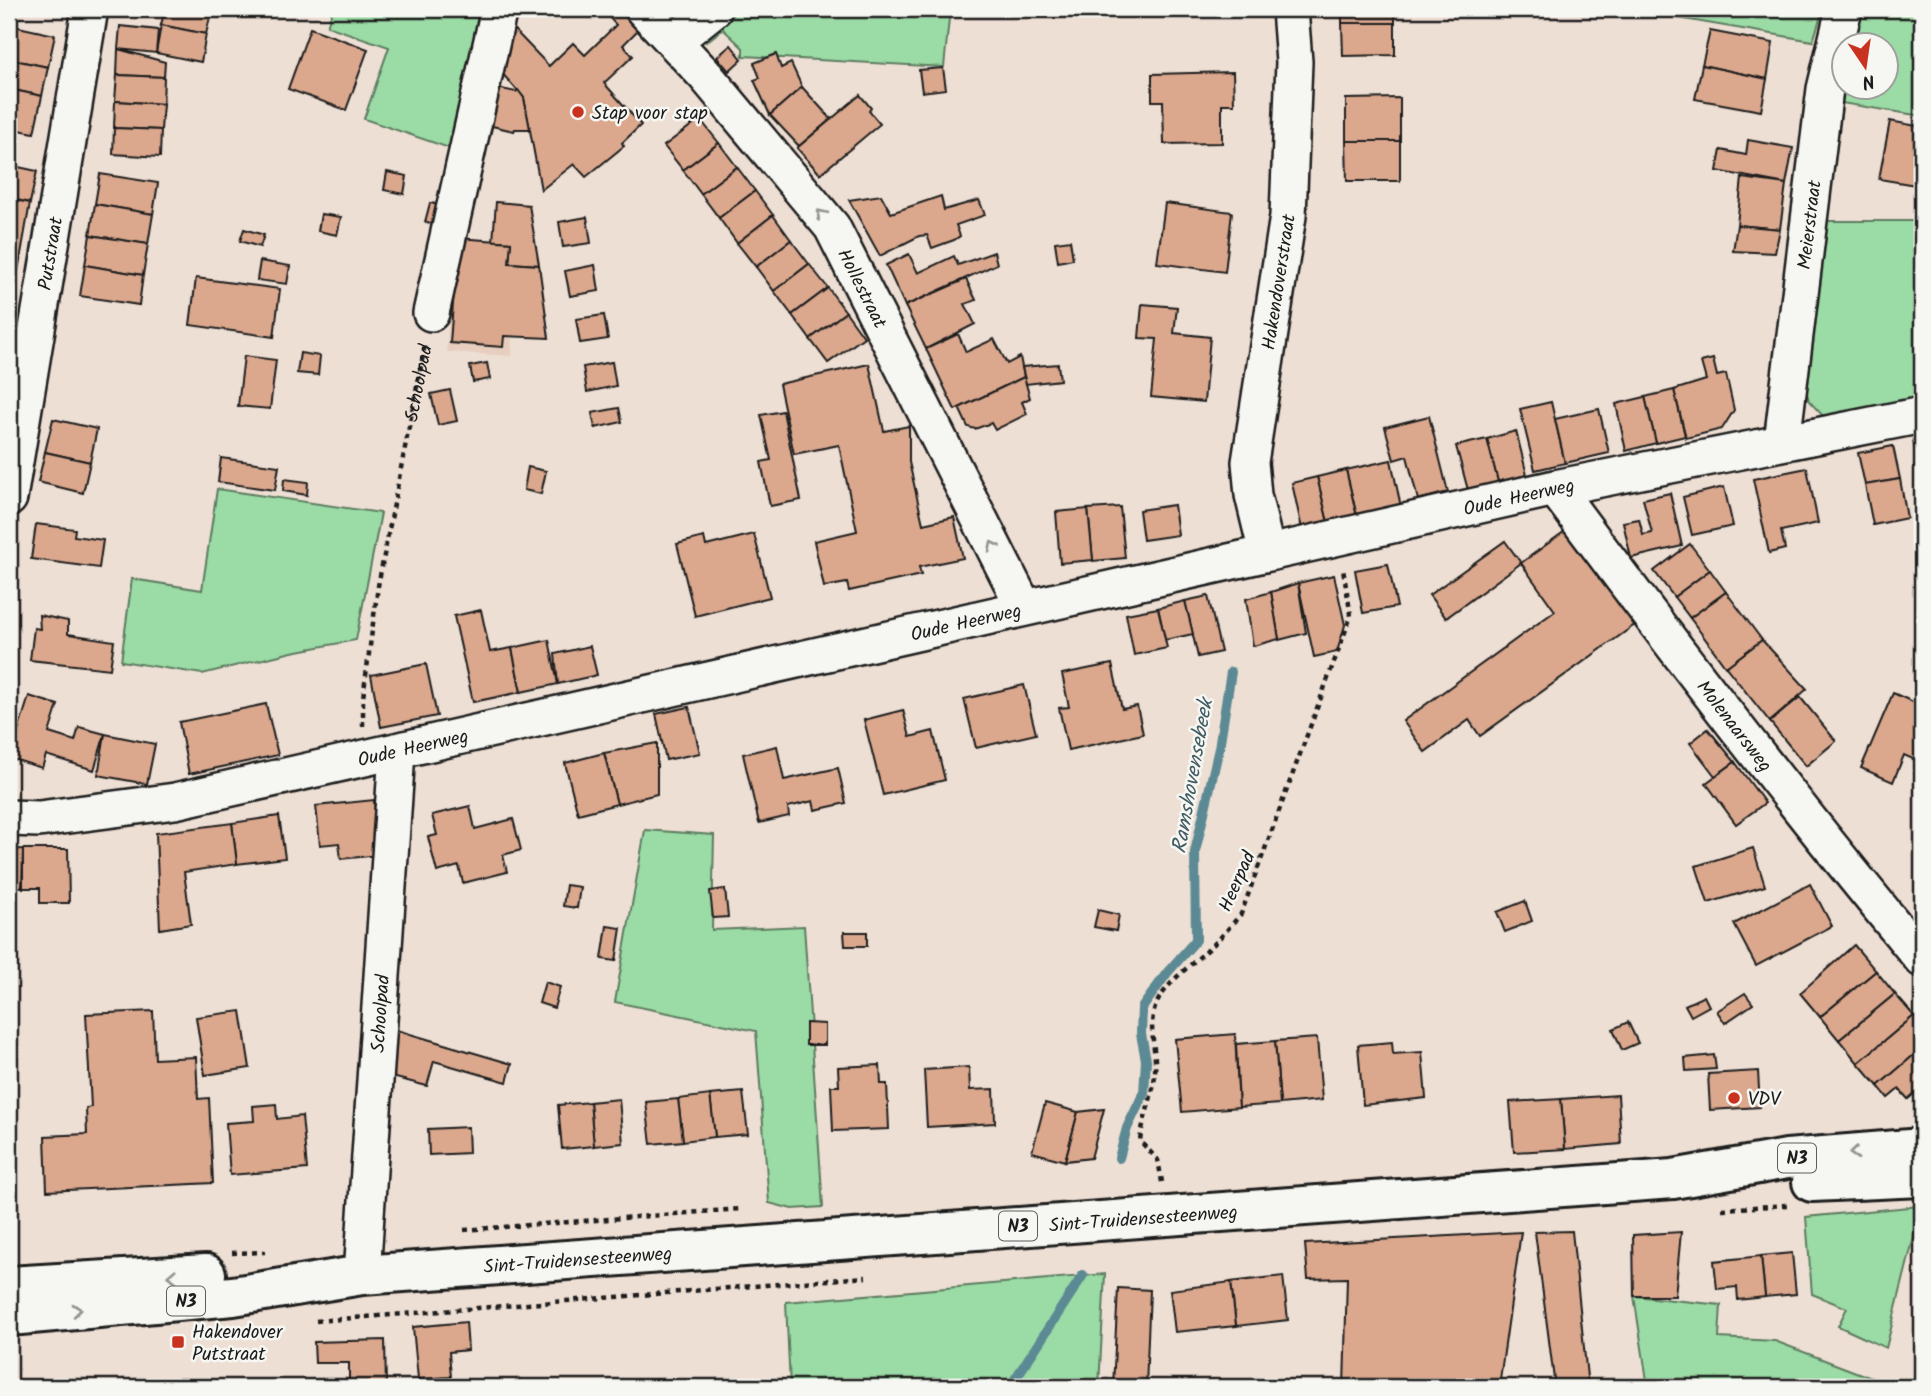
<svg xmlns="http://www.w3.org/2000/svg" width="1931" height="1396" font-family="Kalam,sans-serif">
<style>
.built{fill:#e8cebf}
.green{fill:#9bdba5;stroke:#5c7c60;stroke-width:2}
.lines{fill:none;stroke-linecap:round;stroke-linejoin:round}
.stream{stroke:#5c8a94;stroke-width:10}
.building{fill:#dba88e;stroke:#1c1c1c;stroke-width:2}
.minor-casing{stroke:#1c1c1c;stroke-width:40}
.major-casing{stroke:#1c1c1c;stroke-width:44}
.path{stroke:#1c1c1c;stroke-width:4.5;stroke-dasharray:5 5;stroke-linecap:butt}
.minor{stroke:#f6f6f2;stroke-width:35}
.major{stroke:#f6f6f2;stroke-width:38}
.oneway{stroke:#949492}
.poi-dot{fill:#c8321e;stroke:#f6f6f2;stroke-width:2.5}
.labels{text-anchor:middle;stroke-width:5;stroke-linejoin:round;paint-order:stroke}
.shield{fill:#f6f6f2;stroke:#5d5d5c;stroke-width:2}
.shield-label{font-size:18px;font-weight:bold;fill:#1c1c1c}
.poi-label{font-size:19px;fill:#1c1c1c;stroke:#f6f6f2;text-anchor:start}
.street-label{font-size:19px;fill:#1c1c1c;stroke:#f6f6f2}
.water-label{font-size:21px;font-style:italic;fill:#415c62;stroke:#f6f6f2}
</style>
<rect width="100%" height="100%" fill="#eedfd4"/>
<filter id="ink" filterUnits="userSpaceOnUse"><feTurbulence type="fractalNoise" baseFrequency=".0143" numOctaves="2"/><feDisplacementMap in="SourceGraphic" scale="14" xChannelSelector="R" yChannelSelector="G"/><feConvolveMatrix kernelMatrix="1 2 1 2 8 2 1 2 1" color-interpolation-filters="sRGB"/></filter>
<g filter="url(#ink)">
<!-- built -->
<path class="built" d="M450 269 512 275V356L447 352Z"/>
<!-- green -->
<g class="green">
<path d="M333 9H483L455 150 364 119 389 47 327 26Z"/>
<path d="M726 9H950L944 67 743 56V48L723 29 706 42 697 31Z"/>
<path d="M1625 9H1823L1813 41Z"/>
<path d="M1859 9H1922V116L1835 102 1843 65V88H1885V46L1848 45Z"/>
<path d="M1827 221H1922V404L1824 417 1809 401 1804 382Z"/>
<path d="M217 489 381 513 356 640 292 652 202 674 121 661 132 579 202 590Z"/>
<path d="M645 830 714 835 712 930 804 926 823 1207 792 1209 769 1203 756 1031 615 1002Z"/>
<path d="M1919 1206 1913 1241 1886 1348 1838 1326 1847 1308 1812 1294 1806 1217Z"/>
<path d="M1105 1274 1099 1387H790L786 1302Z"/>
<path d="M1634 1296 1721 1305 1719 1338 1775 1341 1895 1387H1648Z"/>
</g>
<g class="lines">
<!-- stream -->
<g class="stream">
<path d="M1119 1158 1127 1128 1144 1093 1146 1060 1141 1034 1142 1008 1167 973 1196 940 1195 852 1219 748 1231 672"/>
<path d="M1010 1387 1083 1275"/>
</g>
</g>
<!-- building -->
<g class="building">
<path d="M165 9H212L206 34 161 25Z"/>
<path d="M602 9H620L638 30 623 45 633 56 604 83 641 125 622 143 624 146 586 177 574 164 541 190 524 98 492 62 502 17 549 66 573 43 585 55 616 25Z"/>
<rect x="1342" y="9" width="53" height="14"/>
<path d="M1342 23H1395V55L1343 56Z"/>
<path d="M9 25 55 35 48 67 9 59Z"/>
<path d="M161 25 206 34 201 62 156 53Z"/>
<path d="M120 26 158 30 156 53 118 49Z"/>
<path d="M310 28 368 49 346 110 288 89Z"/>
<path d="M1710 31 1773 43 1767 79 1702 65Z"/>
<path d="M731 45 742 59 729 71 717 57Z"/>
<path d="M118 49 165 62 164 77 117 75Z"/>
<path d="M776 54 781 68 791 63 802 87 770 115 754 80 760 78 754 63Z"/>
<path d="M9 59 48 67 42 96 9 89Z"/>
<path d="M1702 65 1767 79 1761 111 1695 99Z"/>
<path d="M943 68 946 89 922 92 919 70Z"/>
<path d="M1233 72 1234 104H1222V143L1164 144 1163 101H1152V74Z"/>
<path d="M117 75 164 77 163 104 115 101Z"/>
<path d="M487 86 516 92 518 90 524 98 530 129H515L514 131 479 123Z"/>
<path d="M802 87 831 119 799 146 770 115Z"/>
<path d="M9 89 42 96 34 133 9 128Z"/>
<path d="M860 95 871 108 869 111 880 124 820 174 797 148Z"/>
<path d="M1400 98V141H1346V99Z"/>
<path d="M115 101 163 104 161 130 114 128Z"/>
<path d="M700 119 719 143 683 170 664 146Z"/>
<path d="M1890 121 1922 127V186L1879 179Z"/>
<path d="M114 128 161 130 160 157 113 154Z"/>
<path d="M1748 140 1793 148 1786 184 1717 171 1721 150 1746 155Z"/>
<path d="M1346 141H1400V181H1347Z"/>
<path d="M719 143 737 167 701 194 683 170Z"/>
<path d="M9 165 37 171 30 203 9 198Z"/>
<path d="M737 167 755 191 719 218 701 194Z"/>
<path d="M387 172 407 176 404 194 384 190Z"/>
<path d="M100 174 158 183 153 214 95 204Z"/>
<path d="M1742 178 1786 184 1780 229 1737 225Z"/>
<path d="M755 191 773 215 737 243 719 218Z"/>
<path d="M881 195 891 213 941 196 944 210 979 200 985 215 956 225 960 236 954 240 932 248 927 235 919 236 880 256 849 200Z"/>
<path d="M9 199 30 203 9 322Z"/>
<path d="M496 202 529 205 539 265 509 263 511 242 493 241Z"/>
<path d="M430 203 442 205 437 225 425 222Z"/>
<path d="M1165 203 1232 212 1225 272 1157 263Z"/>
<path d="M95 204 153 214 148 244 90 235Z"/>
<path d="M321 214 341 217 337 235 318 231Z"/>
<path d="M773 215 791 240 756 267 737 243Z"/>
<path d="M587 217 591 243 563 247 559 222Z"/>
<path d="M1737 225 1780 229 1775 253 1733 251Z"/>
<path d="M244 229 264 235 260 247 240 241Z"/>
<path d="M90 235 148 244 143 275 85 265Z"/>
<path d="M458 238 511 242 509 263 539 265 549 338 504 336 503 347 450 343Z"/>
<path d="M791 240 809 264 774 291 756 267Z"/>
<path d="M1070 240 1073 259 1058 262 1055 242Z"/>
<path d="M994 252 997 264 905 306 886 265 909 254 918 273 954 256 958 265Z"/>
<path d="M260 261 290 266 287 284 257 280Z"/>
<path d="M809 264 828 288 792 315 774 291Z"/>
<path d="M85 265 143 275 139 305 80 296Z"/>
<path d="M595 265 599 291 570 296 565 271Z"/>
<path d="M196 278 280 289 274 337 190 325Z"/>
<path d="M966 279 976 300 965 304 975 324 926 349 905 306Z"/>
<path d="M828 288 846 312 810 339 792 315Z"/>
<path d="M1142 304 1177 307 1174 333 1210 337 1204 402 1151 397 1157 339 1139 338Z"/>
<path d="M846 312 864 337 828 363 810 339Z"/>
<path d="M604 315 608 339 580 343 576 319Z"/>
<path d="M958 334 966 352 994 339 1007 364 1020 357 1024 377 955 410 926 349Z"/>
<path d="M300 353 320 356 318 375 297 373Z"/>
<path d="M244 356 276 360 270 409 238 406Z"/>
<path d="M1713 359 1717 376 1726 374 1734 410 1722 429 1686 438 1674 390 1706 380 1701 362Z"/>
<path d="M612 362 616 386 587 392 583 367Z"/>
<path d="M487 363 490 379 473 382 470 366Z"/>
<path d="M869 364 884 431 909 426V462L923 524 954 517 963 558 919 567 921 575 849 591 847 583 824 587 814 541 857 531 839 445 794 454 779 384Z"/>
<path d="M1058 364 1060 380 1026 384 1022 367Z"/>
<path d="M1024 377 1030 398 1022 402 1027 414 995 430 991 423 975 429 968 427 959 408Z"/>
<path d="M450 390 457 421 438 425 431 394Z"/>
<path d="M1674 390 1685 436 1656 443 1645 397Z"/>
<path d="M1645 397 1656 443 1626 451 1616 404Z"/>
<path d="M1551 402 1565 463 1535 470 1520 409Z"/>
<path d="M619 408 622 422 595 428 592 413Z"/>
<path d="M1599 409 1609 453 1565 463 1555 419Z"/>
<path d="M783 411 801 500 770 506 761 462 771 460 761 415Z"/>
<path d="M1429 416 1448 492 1418 500 1407 456 1394 460 1385 427Z"/>
<path d="M53 419 97 429 90 462 45 452Z"/>
<path d="M1516 431 1527 475 1498 482 1487 439Z"/>
<path d="M1922 438V478H1921L1913 440Z"/>
<path d="M1487 439 1498 482 1468 490 1456 446Z"/>
<path d="M1893 446 1900 479 1865 485 1858 453Z"/>
<path d="M45 452 90 462 83 493 38 482Z"/>
<path d="M221 458 279 466 275 490 218 482Z"/>
<path d="M1391 460 1401 507 1357 517 1346 470Z"/>
<path d="M528 467 546 471 541 494 524 490Z"/>
<path d="M1807 468 1818 523 1781 531 1785 549 1769 553 1753 479Z"/>
<path d="M1346 470 1357 517 1328 523 1317 477Z"/>
<path d="M1317 477 1328 523 1302 529 1292 483Z"/>
<path d="M284 479 308 482 307 495 283 491Z"/>
<path d="M1900 479 1907 518 1873 525 1865 485Z"/>
<path d="M1724 487 1733 526 1692 535 1683 497Z"/>
<path d="M1670 493 1682 546 1631 558 1623 522 1639 519 1643 535 1652 533 1643 499Z"/>
<path d="M1174 505 1178 535 1143 540 1139 510Z"/>
<path d="M1120 507 1125 558 1093 561 1088 509Z"/>
<path d="M1088 509 1093 560 1060 563 1056 512Z"/>
<path d="M36 524 75 529 74 536 103 540 99 568 31 559Z"/>
<path d="M1568 529 1636 624 1480 736 1469 720 1425 752 1403 721 1555 611 1521 563Z"/>
<path d="M754 534 770 597 695 616 677 544 704 537 706 546Z"/>
<path d="M1505 541 1521 563 1446 618 1429 595Z"/>
<path d="M1690 544 1710 570 1674 597 1654 571Z"/>
<path d="M1388 564 1397 607 1363 613 1355 570Z"/>
<path d="M1710 570 1726 592 1690 618 1674 597Z"/>
<path d="M1334 575 1345 625 1337 652 1314 657 1298 583Z"/>
<path d="M1298 583 1306 633 1279 640 1271 592Z"/>
<path d="M1271 592 1279 639 1253 646 1246 599Z"/>
<path d="M1726 592 1762 640 1726 667 1690 618Z"/>
<path d="M1208 596 1221 652 1198 657 1185 601Z"/>
<path d="M1185 601 1193 634 1165 640 1158 608Z"/>
<path d="M1158 608 1167 648 1134 655 1126 614Z"/>
<path d="M481 610 490 652 512 648 521 692 473 702 454 616Z"/>
<path d="M39 615 68 621V634L114 641 110 669 30 660 34 628 40 629Z"/>
<path d="M549 640 558 684 521 692 512 648Z"/>
<path d="M1762 640 1807 689 1770 722 1726 667Z"/>
<path d="M590 646 597 675 558 684 555 654Z"/>
<path d="M426 664 437 716 381 727 371 675Z"/>
<path d="M1112 664 1122 709 1137 706 1143 734 1068 750 1059 708 1069 707 1062 674Z"/>
<path d="M1024 685 1036 734 976 748 964 699Z"/>
<path d="M1893 693 1922 706V763L1904 755 1893 782 1861 768Z"/>
<path d="M29 696 58 705 49 733 75 741 79 727 105 734 94 770 46 755 42 768 10 758Z"/>
<path d="M1800 697 1836 741 1806 766 1770 722Z"/>
<path d="M266 704 278 755 189 774 179 722Z"/>
<path d="M689 707 700 753 666 760 656 714Z"/>
<path d="M903 710 910 737 933 731 945 780 883 795 864 720Z"/>
<path d="M1708 729 1735 762 1715 776 1690 743Z"/>
<path d="M105 734 155 744 147 784 98 775Z"/>
<path d="M657 743V794L617 804 604 753Z"/>
<path d="M777 746 784 780 838 768 846 803 815 810 813 801 788 807 789 816 759 823 743 754Z"/>
<path d="M604 753 617 804 578 814 565 763Z"/>
<path d="M1735 762 1765 803 1736 824 1706 783Z"/>
<path d="M374 800 379 855 341 859 339 843 320 845 316 806Z"/>
<path d="M470 806 475 829 513 819 521 850 503 855 507 872 463 883 459 866 437 872 428 837 437 835 432 815Z"/>
<path d="M279 816 285 858 237 864 232 823Z"/>
<path d="M232 823 237 864 184 872 191 924 160 929 156 833Z"/>
<path d="M1753 848 1765 886 1708 903 1696 866Z"/>
<path d="M23 849 22 887 9 886V850Z"/>
<path d="M23 849H68L69 903H40V888H23Z"/>
<path d="M1810 884 1832 926 1756 966 1734 924Z"/>
<path d="M566 885 580 887 577 908 563 906Z"/>
<path d="M725 889 728 917 713 918 710 891Z"/>
<path d="M1525 901 1532 921 1505 932 1497 912Z"/>
<path d="M1098 910 1119 915 1116 931 1094 927Z"/>
<path d="M607 926 621 928 616 961 602 959Z"/>
<path d="M844 932H867V946H845Z"/>
<path d="M1854 945 1876 971 1820 1017 1800 993Z"/>
<path d="M1876 971 1895 994 1839 1040 1820 1017Z"/>
<path d="M545 982 560 987 554 1008 539 1003Z"/>
<path d="M1745 993 1753 1004 1725 1023 1717 1011Z"/>
<path d="M1895 994 1914 1016 1858 1063 1839 1040Z"/>
<path d="M1704 996 1709 1006 1691 1016 1685 1005Z"/>
<path d="M153 1011 155 1059 196 1057 198 1099 209 1098 213 1183 47 1191 45 1136 87 1134 86 1108 91 1107 86 1014Z"/>
<path d="M241 1011 250 1068 205 1075 196 1017Z"/>
<path d="M1914 1016 1922 1026V1048L1878 1086 1858 1063Z"/>
<path d="M1628 1022 1638 1043 1622 1050 1613 1029Z"/>
<path d="M806 1023 825 1024V1045H806Z"/>
<path d="M393 1029 512 1064 507 1082 434 1061 427 1086 388 1076Z"/>
<path d="M1235 1034 1239 1107 1182 1112 1175 1039Z"/>
<path d="M1317 1038 1322 1100 1280 1104 1275 1041Z"/>
<path d="M1275 1041 1280 1104 1239 1107 1236 1044Z"/>
<path d="M1392 1042 1393 1054 1422 1052 1426 1098 1363 1105 1358 1045Z"/>
<path d="M1922 1048V1087L1908 1099 1899 1089 1888 1098 1878 1086Z"/>
<path d="M1714 1055 1716 1069 1686 1071 1685 1058Z"/>
<path d="M9 1065 15 1066 9 1112Z"/>
<path d="M880 1065 881 1084H887L889 1129 833 1131 831 1086H839L838 1067Z"/>
<path d="M969 1067 970 1090 994 1089 995 1123 927 1127 924 1070Z"/>
<path d="M1758 1071 1760 1107 1710 1110 1708 1074Z"/>
<path d="M743 1092 748 1134 715 1137 710 1095Z"/>
<path d="M710 1095 715 1137 683 1141 678 1099Z"/>
<path d="M1618 1095 1621 1144 1565 1149 1561 1099Z"/>
<path d="M619 1099 623 1143 594 1146 590 1102Z"/>
<path d="M678 1099 683 1141 651 1144 646 1102Z"/>
<path d="M1561 1099 1565 1149 1514 1152 1510 1102Z"/>
<path d="M590 1102 594 1146 562 1149 558 1105Z"/>
<path d="M1045 1103 1078 1112 1065 1161 1032 1152Z"/>
<path d="M276 1104 277 1119 302 1116 307 1169 230 1175 226 1123 254 1121 253 1106Z"/>
<path d="M1104 1109 1091 1158 1065 1161 1078 1112Z"/>
<path d="M468 1127 469 1153 429 1155 428 1129Z"/>
<path d="M1572 1231 1588 1387H1555L1535 1232Z"/>
<path d="M1521 1232 1499 1387H1344L1347 1278 1308 1279 1305 1244Z"/>
<path d="M1681 1232 1675 1296H1634L1633 1235Z"/>
<path d="M1792 1253 1796 1294 1765 1297 1761 1256Z"/>
<path d="M1761 1256 1765 1297 1738 1300 1737 1287 1717 1289 1714 1261Z"/>
<path d="M1283 1276 1288 1320 1236 1326 1231 1282Z"/>
<path d="M1231 1282 1236 1326 1175 1332 1170 1290Z"/>
<path d="M1118 1288 1150 1290 1146 1387H1113Z"/>
<path d="M466 1322 468 1350 449 1352 451 1377 418 1379 413 1327Z"/>
<path d="M385 1340 386 1387H349V1363H315L314 1342Z"/>
</g>
<g class="lines">
<defs>
<g id="minor">
<path id="s2" d="M643 9 705 75 832 227 1024 607"/>
<path d="M674 41 714 9"/>
<path d="M431 313 499 9"/>
<path id="s3" d="M1782 442 1825 89 1844 9"/>
<path id="s4" d="M1555 488C1673 647 1795 806 1922 959"/>
<path id="s5" d="M9 498 90 9"/>
<path id="s6" d="M1267 553 1253 495 1250 462 1288 216 1294 62 1290 9"/>
<path id="s7" d="M9 818 39 819 175 801 1555 488 1922 415"/>
<path id="s8" d="M362 1275 397 752"/>
</g>
<g id="major">
<path d="M1812 1182 1922 1177"/>
<path d="M9 1286 206 1274"/>
<path id="s9" d="M9 1316 233 1296 362 1275 1673 1179 1787 1159 1922 1148"/>
</g>
</defs>
<!-- minor casing -->
<use href="#minor" class="minor-casing"/>
<!-- major casing -->
<use href="#major" class="major-casing"/>
<!-- path -->
<g class="path">
<path d="M889 9 890 10"/>
<path id="s1" d="M363 726V698L378 586 425 345"/>
<path d="M1162 1182 1158 1160 1140 1141C1143 1117 1154 1095 1155 1073 1157 1047 1145 1023 1159 999 1174 975 1197 961 1216 942 1225 933 1233 923 1241 914L1351 616 1343 569"/>
<path d="M1722 1209 1787 1205"/>
<path d="M464 1230 741 1209"/>
<path d="M232 1253 265 1252"/>
<path d="M316 1321 866 1277"/>
</g>
<!-- minor -->
<use href="#minor" class="minor"/>
<!-- major -->
<use href="#major" class="major"/>
</g>
<!-- one-way arrows -->
<defs><path id="oneway-chevron" d="M-2-3.5L2.5 0L-2 3.5" fill="none" stroke-width="1.6" stroke-linecap="round" stroke-linejoin="round" transform="scale(1.75)"/></defs>
<g class="oneway">
<use href="#oneway-chevron" transform="translate(821 214) rotate(-130)"/>
<use href="#oneway-chevron" transform="translate(993 546) rotate(-117)"/>
<use href="#oneway-chevron" transform="translate(1854 1153) rotate(175)"/>
<use href="#oneway-chevron" transform="translate(172 1276) rotate(177)"/>
<use href="#oneway-chevron" transform="translate(77 1310) rotate(-5)"/>
</g>
</g>
<!-- markers -->
<g class="poi-dot">
<circle cx="578" cy="112" r="7"/>
<circle cx="1734" cy="1098" r="7"/>
<rect x="171" y="1335" width="14" height="14" rx="3.5"/>
</g>
<g class="labels">
<!-- shield labels -->
<g class="shield">
<rect x="1778" y="1143.5" width="38" height="29" rx="5"/>
<rect x="999" y="1211.5" width="38" height="29" rx="5"/>
<rect x="167" y="1286.5" width="38" height="29" rx="5"/>
</g>
<g class="shield-label">
<text x="1797" y="1164">N3</text>
<text x="1018" y="1232">N3</text>
<text x="186" y="1307">N3</text>
</g>
<!-- poi labels -->
<g class="poi-label">
<text x="592" y="119">Stap voor stap</text>
<text x="1748" y="1105">VDV</text>
<text x="192" y="1338">Hakendover<tspan x="192" dy="22">Putstraat</tspan></text>
</g>
<!-- street labels -->
<g class="street-label">
<text dy="7" stroke="none"><textPath href="#s3" startOffset="219">Meierstraat</textPath></text>
<text dy="7" stroke="none"><textPath href="#s5" startOffset="248">Putstraat</textPath></text>
<text dy="7" stroke="none"><textPath href="#s6" startOffset="275">Hakendoverstraat</textPath></text>
<text dy="7" stroke="none"><textPath href="#s2" startOffset="357">Hollestraat</textPath></text>
<text dy="7" stroke="none"><textPath href="#s1" startOffset="348">Schoolpad</textPath></text>
<text dy="7" stroke="none"><textPath href="#s7" startOffset="1545">Oude Heerweg</textPath></text>
<text dy="7" stroke="none"><textPath href="#s7" startOffset="978">Oude Heerweg</textPath></text>
<text dy="7" stroke="none"><textPath href="#s4" startOffset="298">Molenaarsweg</textPath></text>
<text dy="7" stroke="none"><textPath href="#s7" startOffset="411">Oude Heerweg</textPath></text>
<text transform="translate(1236 881) rotate(-66)" y="7">Heerpad</text>
<text dy="7" stroke="none"><textPath href="#s8" startOffset="262">Schoolpad</textPath></text>
<text dy="7" stroke="none"><textPath href="#s9" startOffset="1139">Sint-Truidensesteenweg</textPath></text>
<text dy="7" stroke="none"><textPath href="#s9" startOffset="572">Sint-Truidensesteenweg</textPath></text>
</g>
<!-- water labels -->
<g class="water-label">
<text transform="translate(1192 776) rotate(-80)" y="7">Ramshovensebeek</text>
</g>
</g>
<!-- margin -->
<rect width="1931" height="1396" fill="none" stroke="#f6f6f2" stroke-width="35"/>
<rect x="18" y="18" width="1896" height="1361" fill="none" stroke="#1c1c1c" stroke-width="2.5" filter="url(#ink)"/>
<!-- north arrow -->
<g transform="translate(1865 66) rotate(167)"><circle r="33" fill="#f6f6f2" stroke="#9f9f9c" stroke-width="2"/>
<path d="M0-5L12 26L0 18L-12 26Z" fill="#c8321e"/>
<text y="-10" font-size="19" font-weight="bold" text-anchor="middle" fill="#1c1c1c">N</text>
</g>
</svg>
